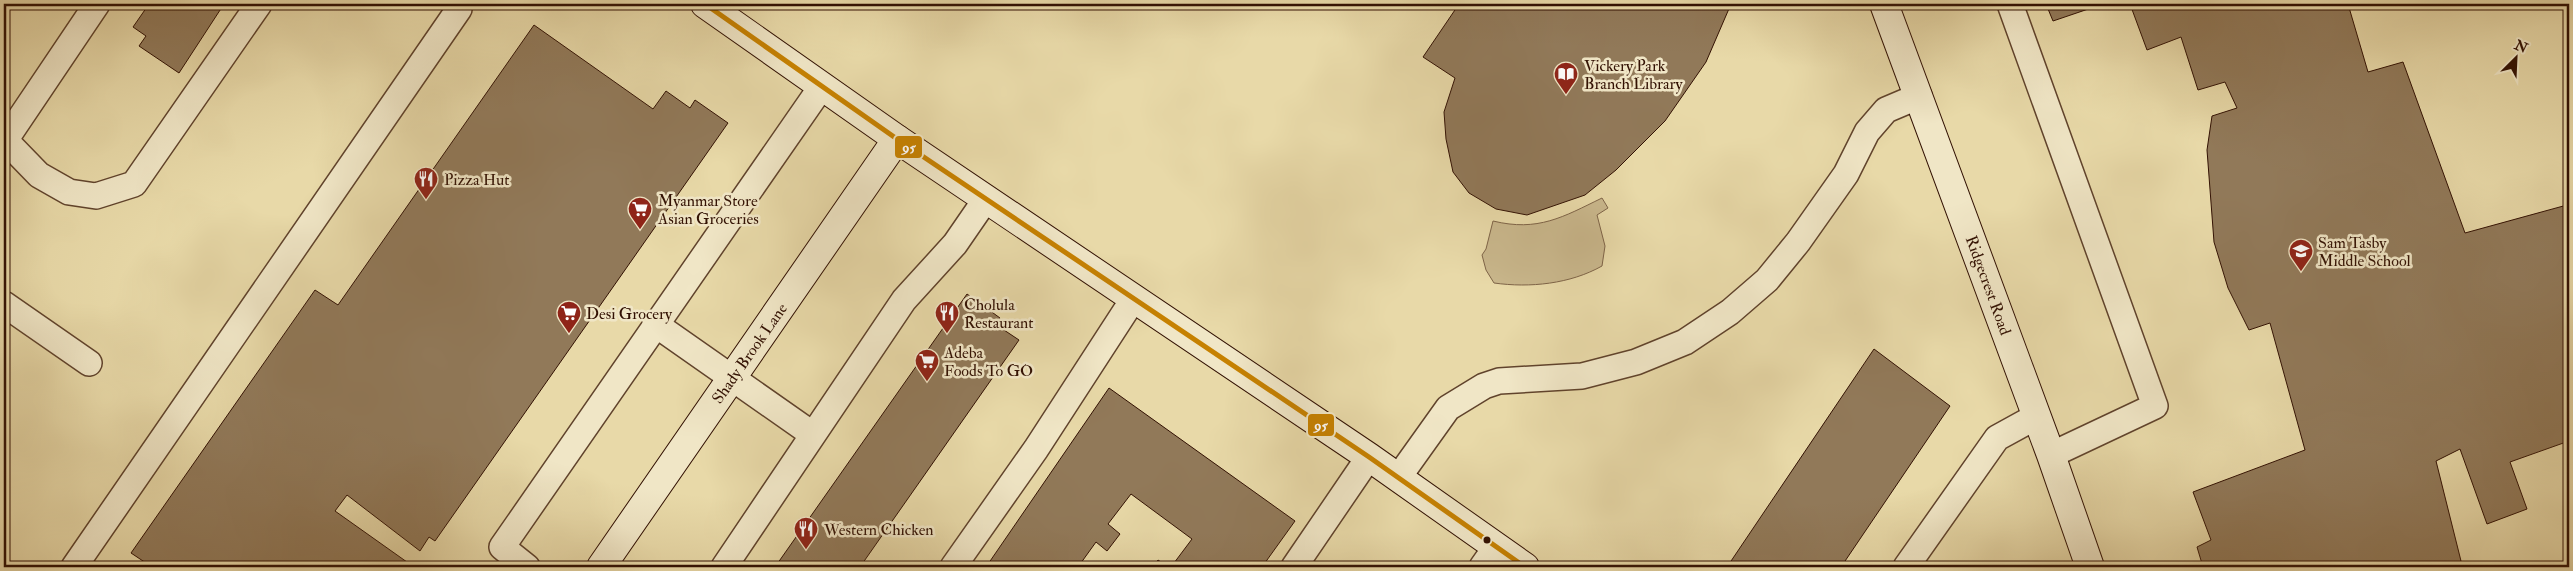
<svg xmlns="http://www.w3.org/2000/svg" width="2573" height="571" font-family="'IM FELL Double Pica',serif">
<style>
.green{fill:#c9b78c;stroke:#7e6448}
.building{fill:#917959;stroke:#321103}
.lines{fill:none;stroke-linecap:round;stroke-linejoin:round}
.lane-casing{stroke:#60432c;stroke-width:28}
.secondary-casing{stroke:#321103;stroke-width:30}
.lane{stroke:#f0e6c6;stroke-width:25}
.secondary{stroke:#f0e6c6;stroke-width:28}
.bus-1-casing{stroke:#f0e6c6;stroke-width:9}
.bus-1{stroke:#c68101;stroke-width:5}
.bus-dot{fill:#321103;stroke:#f0e6c6;stroke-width:2}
.labels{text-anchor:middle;stroke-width:5;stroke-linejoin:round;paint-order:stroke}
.poi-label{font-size:16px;fill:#321103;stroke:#f0e6c6;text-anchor:start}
.street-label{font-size:16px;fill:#321103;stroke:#f0e6c6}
.line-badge{stroke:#f0e6c6;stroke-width:2}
.badge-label{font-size:14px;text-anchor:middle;font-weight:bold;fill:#fff}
</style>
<rect width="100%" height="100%" fill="#e8d9a8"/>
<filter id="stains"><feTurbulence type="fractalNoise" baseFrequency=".004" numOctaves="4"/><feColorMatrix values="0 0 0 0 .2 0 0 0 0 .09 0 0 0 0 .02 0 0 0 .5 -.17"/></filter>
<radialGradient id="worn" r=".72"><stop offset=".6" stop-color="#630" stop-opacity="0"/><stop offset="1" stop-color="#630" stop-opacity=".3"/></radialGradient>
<!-- green -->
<path class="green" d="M1602 198 1608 208 1597 215 1605 246 1602 266C1570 284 1530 288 1494 283L1486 270 1482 255 1486 249 1493 221C1538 232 1563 217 1602 198Z"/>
<!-- building -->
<g class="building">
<path d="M149 4H224L179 73 139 46 146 36 133 27Z"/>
<path d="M1459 4H1731L1706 62 1665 121 1616 170 1585 195 1527 215 1496 209 1469 193 1453 172 1446 139 1444 112 1455 78 1423 57Z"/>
<path d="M2046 4H2103L2053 21Z"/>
<path d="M2130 4H2348L2368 72 2403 62 2465 233 2567 205 2569 212V441L2510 462 2527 509 2487 524 2460 449 2436 461 2461 561 2443 567H2203L2197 547 2211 540 2193 492 2305 450 2270 323 2249 330 2228 288 2214 242 2207 150 2212 116 2237 108 2225 82 2198 90 2181 37 2147 50Z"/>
<path d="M534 25 653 109 666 91 690 108 695 100 728 123 435 541 429 537 420 551 347 495 335 511 414 567H152L131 553 315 290 338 305Z"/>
<path d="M967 294 1000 318 995 324 1019 340 860 567H775Z"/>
<path d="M1874 349 1950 406 1841 567H1727Z"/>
<path d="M1109 388 1295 521 1262 567H1171L1192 539 1131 494 1108 524 1120 534 1107 551 1096 542 1078 567H986Z"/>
<path d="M1158 560 1168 567H1153Z"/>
</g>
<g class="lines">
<defs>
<g id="lane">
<path d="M2010 4 2155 406 2051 455"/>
<path d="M5 140 39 175 69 192 96 196 134 184 259 4"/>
<path d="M4 142 97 4"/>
<path d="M4 304 89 363"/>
<path d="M655 324 812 434"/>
<path d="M1398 478 1448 408 1484 386 1499 381 1582 376 1636 362 1685 342 1730 312 1767 280 1798 242 1846 174 1867 132 1886 110 1919 96"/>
<path d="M74 567 459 9"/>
<path d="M527 567 502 547 822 86"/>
<path d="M724 567 904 300 955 244 986 199"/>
<path d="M953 567 1036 449 1134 298"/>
<path d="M1294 567 1369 457"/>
<path d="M1482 567 1496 547"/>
<path d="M1906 567 1997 438 2037 416"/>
</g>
<g id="secondary">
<path d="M705 4 897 139 1369 457 1525 567"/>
<path d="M1884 4 2051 455 2090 567"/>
<path d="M601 567 897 139"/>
</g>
</defs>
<!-- lane casing -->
<use href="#lane" class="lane-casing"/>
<!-- secondary casing -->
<use href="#secondary" class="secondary-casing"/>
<!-- lane -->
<use href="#lane" class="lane"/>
<!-- secondary -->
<use href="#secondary" class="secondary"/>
<defs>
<path id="bus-1" d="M705 4 897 139 1369 457 1525 567"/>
</defs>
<!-- bus-1 casing -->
<use href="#bus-1" class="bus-1-casing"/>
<!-- bus-1 -->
<use href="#bus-1" class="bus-1"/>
</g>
<!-- icons -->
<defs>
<symbol id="library-pin" viewBox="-11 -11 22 30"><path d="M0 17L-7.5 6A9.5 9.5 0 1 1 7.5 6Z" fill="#8f2418" stroke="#f0e6c6"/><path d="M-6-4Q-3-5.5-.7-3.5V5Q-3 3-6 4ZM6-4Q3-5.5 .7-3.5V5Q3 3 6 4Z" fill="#fff"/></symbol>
<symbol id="restaurant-pin" viewBox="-11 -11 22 30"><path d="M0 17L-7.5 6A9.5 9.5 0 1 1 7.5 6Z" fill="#8f2418" stroke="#f0e6c6"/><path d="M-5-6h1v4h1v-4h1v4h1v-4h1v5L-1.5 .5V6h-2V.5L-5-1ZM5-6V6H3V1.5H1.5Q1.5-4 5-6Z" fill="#fff"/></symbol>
<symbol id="supermarket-pin" viewBox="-11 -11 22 30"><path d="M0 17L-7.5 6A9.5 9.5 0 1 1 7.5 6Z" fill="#8f2418" stroke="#f0e6c6"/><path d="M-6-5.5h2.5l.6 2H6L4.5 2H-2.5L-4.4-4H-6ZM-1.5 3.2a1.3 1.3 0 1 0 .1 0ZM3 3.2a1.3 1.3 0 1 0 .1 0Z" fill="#fff"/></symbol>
<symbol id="school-pin" viewBox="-11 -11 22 30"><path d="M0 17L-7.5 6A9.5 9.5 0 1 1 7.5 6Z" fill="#8f2418" stroke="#f0e6c6"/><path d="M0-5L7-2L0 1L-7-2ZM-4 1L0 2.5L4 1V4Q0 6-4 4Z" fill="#fff"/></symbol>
</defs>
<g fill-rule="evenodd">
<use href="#library-pin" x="1552" y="60" width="28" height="38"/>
<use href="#restaurant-pin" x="412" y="165" width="28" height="38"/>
<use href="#supermarket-pin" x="626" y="195" width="28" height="38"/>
<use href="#school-pin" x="2287" y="237" width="28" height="38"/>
<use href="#supermarket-pin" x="555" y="299" width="28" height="38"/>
<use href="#restaurant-pin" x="933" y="299" width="28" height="38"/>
<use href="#supermarket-pin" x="913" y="347" width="28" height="38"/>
<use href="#restaurant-pin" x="792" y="515" width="28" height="38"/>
</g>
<!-- markers -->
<circle class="bus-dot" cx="1487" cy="540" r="4.5"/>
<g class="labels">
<!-- poi labels -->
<g class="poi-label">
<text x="1584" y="71">Vickery Park<tspan x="1584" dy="18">Branch Library</tspan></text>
<text x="444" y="185">Pizza Hut</text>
<text x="658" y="206">Myanmar Store<tspan x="658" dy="18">Asian Groceries</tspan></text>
<text x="2318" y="248">Sam Tasby<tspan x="2318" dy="18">Middle School</tspan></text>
<text x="964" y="310">Cholula<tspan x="964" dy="18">Restaurant</tspan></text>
<text x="586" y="319">Desi Grocery</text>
<text x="944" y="358">Adeba<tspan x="944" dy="18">Foods To GO</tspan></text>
<text x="824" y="535">Western Chicken</text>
</g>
<!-- street labels -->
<g class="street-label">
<text transform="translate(1989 285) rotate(70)" y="6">Ridgecrest Road</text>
<text transform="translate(749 353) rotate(-55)" y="6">Shady Brook Lane</text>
</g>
</g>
<g class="line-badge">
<rect x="894" y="135" width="29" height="24" rx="5" fill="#c68101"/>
<rect x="1307" y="413" width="28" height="24" rx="5" fill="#c68101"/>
</g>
<g class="badge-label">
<text x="909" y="152">95</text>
<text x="1321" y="430">95</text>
</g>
<!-- margin -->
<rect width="2573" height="571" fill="none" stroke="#e8d9a8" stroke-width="20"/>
<rect x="5" y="5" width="2563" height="561" fill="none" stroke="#321103" stroke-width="2.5"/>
<rect x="10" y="10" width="2553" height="551" fill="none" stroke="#321103"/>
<!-- north arrow -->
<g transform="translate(2516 58) rotate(24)" stroke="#f0e6c6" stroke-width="4" paint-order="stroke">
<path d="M0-4L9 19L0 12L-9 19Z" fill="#321103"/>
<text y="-8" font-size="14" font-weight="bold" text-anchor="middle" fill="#321103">N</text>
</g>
<rect width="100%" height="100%" filter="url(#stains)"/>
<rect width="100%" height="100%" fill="url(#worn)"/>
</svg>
